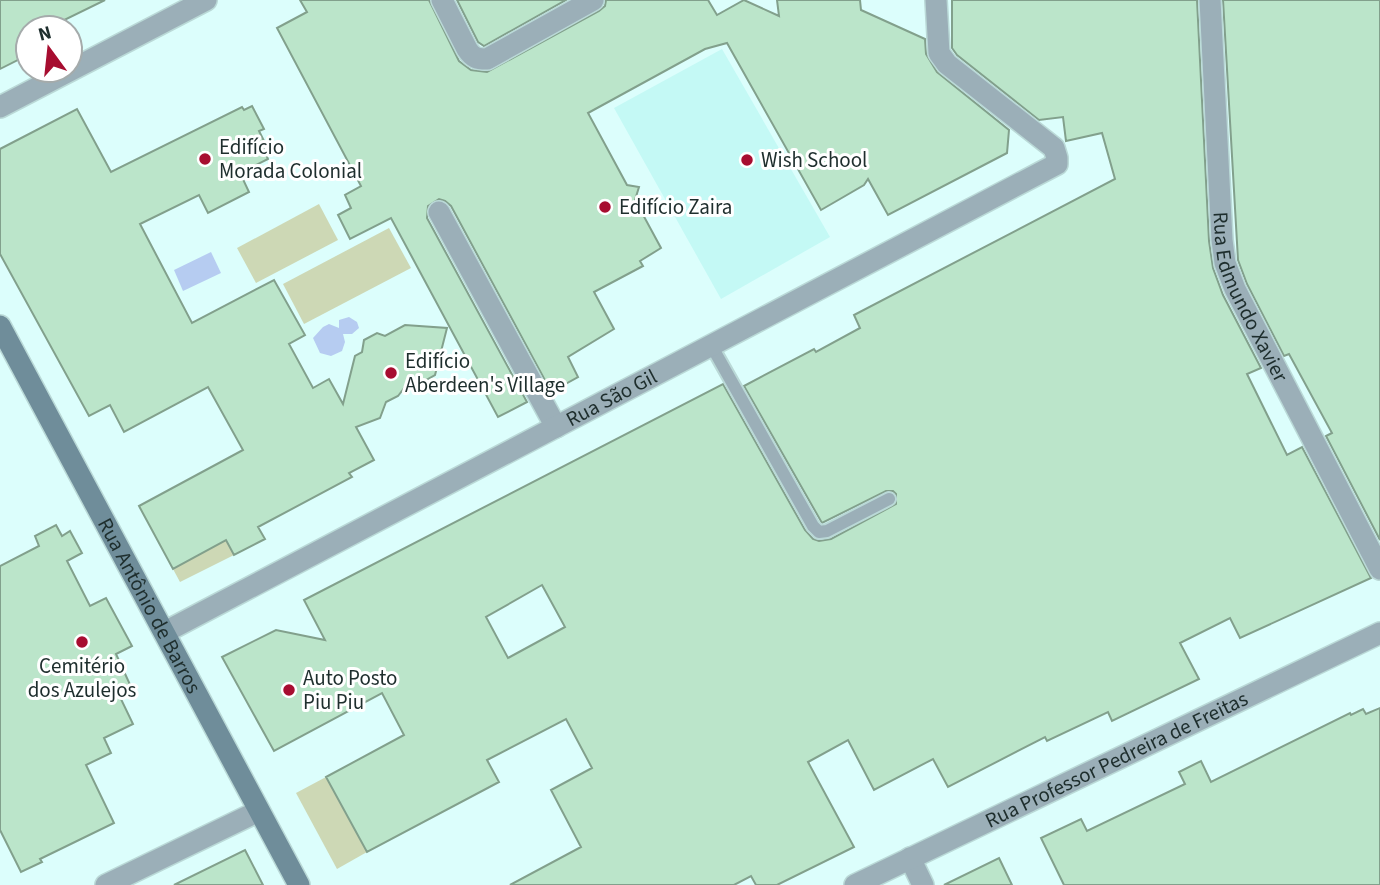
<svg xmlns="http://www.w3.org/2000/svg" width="1380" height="885" font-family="'Source Sans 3',sans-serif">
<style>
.built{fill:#c4f9f5}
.green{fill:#cdd8b5}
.water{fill:#b6ccf1}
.building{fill:#bbe5ca;stroke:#82a08c;stroke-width:2;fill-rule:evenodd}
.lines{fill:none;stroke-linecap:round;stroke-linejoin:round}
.lane-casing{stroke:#bad9d7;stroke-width:16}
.street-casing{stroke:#bad9d7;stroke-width:24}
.secondary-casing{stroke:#bad9d7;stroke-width:24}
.lane{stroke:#9bafb8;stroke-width:12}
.street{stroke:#9bafb8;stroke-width:21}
.secondary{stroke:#6f8d9a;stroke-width:21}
.poi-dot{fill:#a70d30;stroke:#fff;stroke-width:2.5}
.labels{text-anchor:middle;stroke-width:6;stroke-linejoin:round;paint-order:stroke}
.poi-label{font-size:21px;fill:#1e2e2d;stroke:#fff;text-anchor:start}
.street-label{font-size:21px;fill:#1e2e2d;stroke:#fff}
</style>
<rect width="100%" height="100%" fill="#dcfefc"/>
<!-- built -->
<path class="built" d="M722 49 830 237 721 299 614 108Z"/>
<!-- green -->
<g class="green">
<path d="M319 204 338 240 256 283 237 248Z"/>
<path d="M389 228 411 268 304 324 283 284Z"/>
<path d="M226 540 234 555 180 582 173 569Z"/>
<path d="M326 777 367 852 337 869 296 793Z"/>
</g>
<!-- water -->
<g class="water">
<path d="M211 252 221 273 183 291 174 270Z"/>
<path d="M349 317 357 322 359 328 352 334H343L345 342 342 351 331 356 320 353 313 338 323 327 329 324 339 328V320Z"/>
</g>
<!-- building -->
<g class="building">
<path d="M0 0H105L48 28H28V55L0 69Z"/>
<path d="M300 0H429L459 61 471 70 487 72 599 11 605 6 606 0H708L717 15 744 0 779 16 777 0H860L861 10 925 39 926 54 937 72 1009 130 1007 153 888 215 868 179 864 185 821 210 727 43 705 49 588 113 627 185 639 187 635 200 661 248 640 261 643 266 594 292 614 329 568 357 578 377 560 387 547 384 451 206 445 201 439 199 428 206 427 218 527 402 498 417 391 218 350 239 338 215 351 208 345 195 361 186 277 28 307 12Z"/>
<path d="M457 0H566L484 46 478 42Z"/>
<path d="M952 0H1197L1209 241 1213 268 1223 295 1261 368 1247 374 1287 455 1302 447 1371 578 1240 638 1230 618 1180 643 1199 679 1112 721 1108 712 1047 741 1045 737 948 787 933 759 874 790 848 740 808 762 854 847 777 885H756L751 876 734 885H510L581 847 551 790 592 768 566 719 487 760 499 782 367 852 326 777 404 735 382 693 274 751 222 657 276 630 325 640 304 600 723 384 805 530 813 539 819 541 831 539 896 504V494L893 491H886L822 523 744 386 814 349 816 352 860 328 854 315 1115 179 1102 133 1066 141 1063 117 1039 120 957 55 952 48ZM542 585 565 627 508 658 486 617Z"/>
<path d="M1223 0H1380V540L1326 436 1332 433 1289 354 1284 356 1247 284 1238 260Z"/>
<path d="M252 106 264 129 259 131 265 143 262 145 268 159 240 173 249 192 208 213 199 195 140 224 192 323 274 280 305 335 289 344 313 388 329 379 343 404 355 356 362 352 364 340 377 333 385 336 405 325 447 328 435 375 417 385 408 383 398 396 386 402 380 418 356 427 374 460 349 473 352 477 258 527 265 539 234 555 226 540 173 569 139 506 243 450 208 387 124 432 110 405 89 416 0 254V149L77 109 111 172 242 107 244 110Z"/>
<path d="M56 525 62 536 70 531 82 553 67 561 90 606 106 598 132 646 116 654 132 689 119 695 133 724 104 738 111 753 86 765 114 823 40 859 42 862 21 872 0 830V566L39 546 35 536Z"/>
<path d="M1380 708V885H1064L1041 838 1081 819 1087 831 1185 784 1179 772 1201 761 1211 782 1350 713 1351 715 1363 709 1366 714Z"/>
<path d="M245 850 263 885H174Z"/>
<path d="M999 858 1012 885H944Z"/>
</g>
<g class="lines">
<defs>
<path id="lane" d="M711 345 813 526 819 532 827 531 889 499"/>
<g id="street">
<path d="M442 0 467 49C473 58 477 59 487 59L593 0"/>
<path id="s1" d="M1210 0 1222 240 1225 263 1235 289 1380 569"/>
<path d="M0 107 206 0"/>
<path d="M439 212 556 427"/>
<path id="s2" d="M165 632 1057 164V158L1054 148 947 64 939 53 936 0"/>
<path d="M910 858 923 885"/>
<path d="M106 885 259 811"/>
<path id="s3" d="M855 885 1380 633"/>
</g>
<g id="secondary">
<path id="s4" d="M0 326 299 885"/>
</g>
</defs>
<!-- lane casing -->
<use href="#lane" class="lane-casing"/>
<!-- street casing -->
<use href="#street" class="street-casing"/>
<!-- secondary casing -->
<use href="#secondary" class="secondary-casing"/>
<!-- lane -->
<use href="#lane" class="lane"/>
<!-- street -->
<use href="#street" class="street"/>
<!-- secondary -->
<use href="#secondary" class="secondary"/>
</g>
<!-- markers -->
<g class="poi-dot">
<circle cx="205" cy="159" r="7"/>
<circle cx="747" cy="160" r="7"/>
<circle cx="605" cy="207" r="7"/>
<circle cx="391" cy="373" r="7"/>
<circle cx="82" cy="642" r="7"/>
<circle cx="289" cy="690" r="7"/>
</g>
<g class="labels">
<!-- poi labels -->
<g class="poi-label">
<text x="219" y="154">Edifício<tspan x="219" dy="24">Morada Colonial</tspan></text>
<text x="761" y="167">Wish School</text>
<text x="619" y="214">Edifício Zaira</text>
<text x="405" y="368">Edifício<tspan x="405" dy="24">Aberdeen's Village</tspan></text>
<text x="82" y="673" text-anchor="middle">Cemitério<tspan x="82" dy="24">dos Azulejos</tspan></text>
<text x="303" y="685">Auto Posto<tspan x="303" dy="24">Piu Piu</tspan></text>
</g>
<!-- street labels -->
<g class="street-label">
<text dy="7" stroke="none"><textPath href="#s1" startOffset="303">Rua Edmundo Xavier</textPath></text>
<text dy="7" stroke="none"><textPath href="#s2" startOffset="504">Rua São Gil</textPath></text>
<text dy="7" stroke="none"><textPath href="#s4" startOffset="317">Rua Antônio de Barros</textPath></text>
<text dy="7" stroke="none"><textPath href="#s3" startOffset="290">Rua Professor Pedreira de Freitas</textPath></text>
</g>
</g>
<!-- north arrow -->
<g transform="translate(49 49) rotate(345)"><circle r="33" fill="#ffffff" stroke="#a5abab" stroke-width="2"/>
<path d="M0-5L12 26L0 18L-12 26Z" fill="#a70d30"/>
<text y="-10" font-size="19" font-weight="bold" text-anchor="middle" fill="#1e2e2d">N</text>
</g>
</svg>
